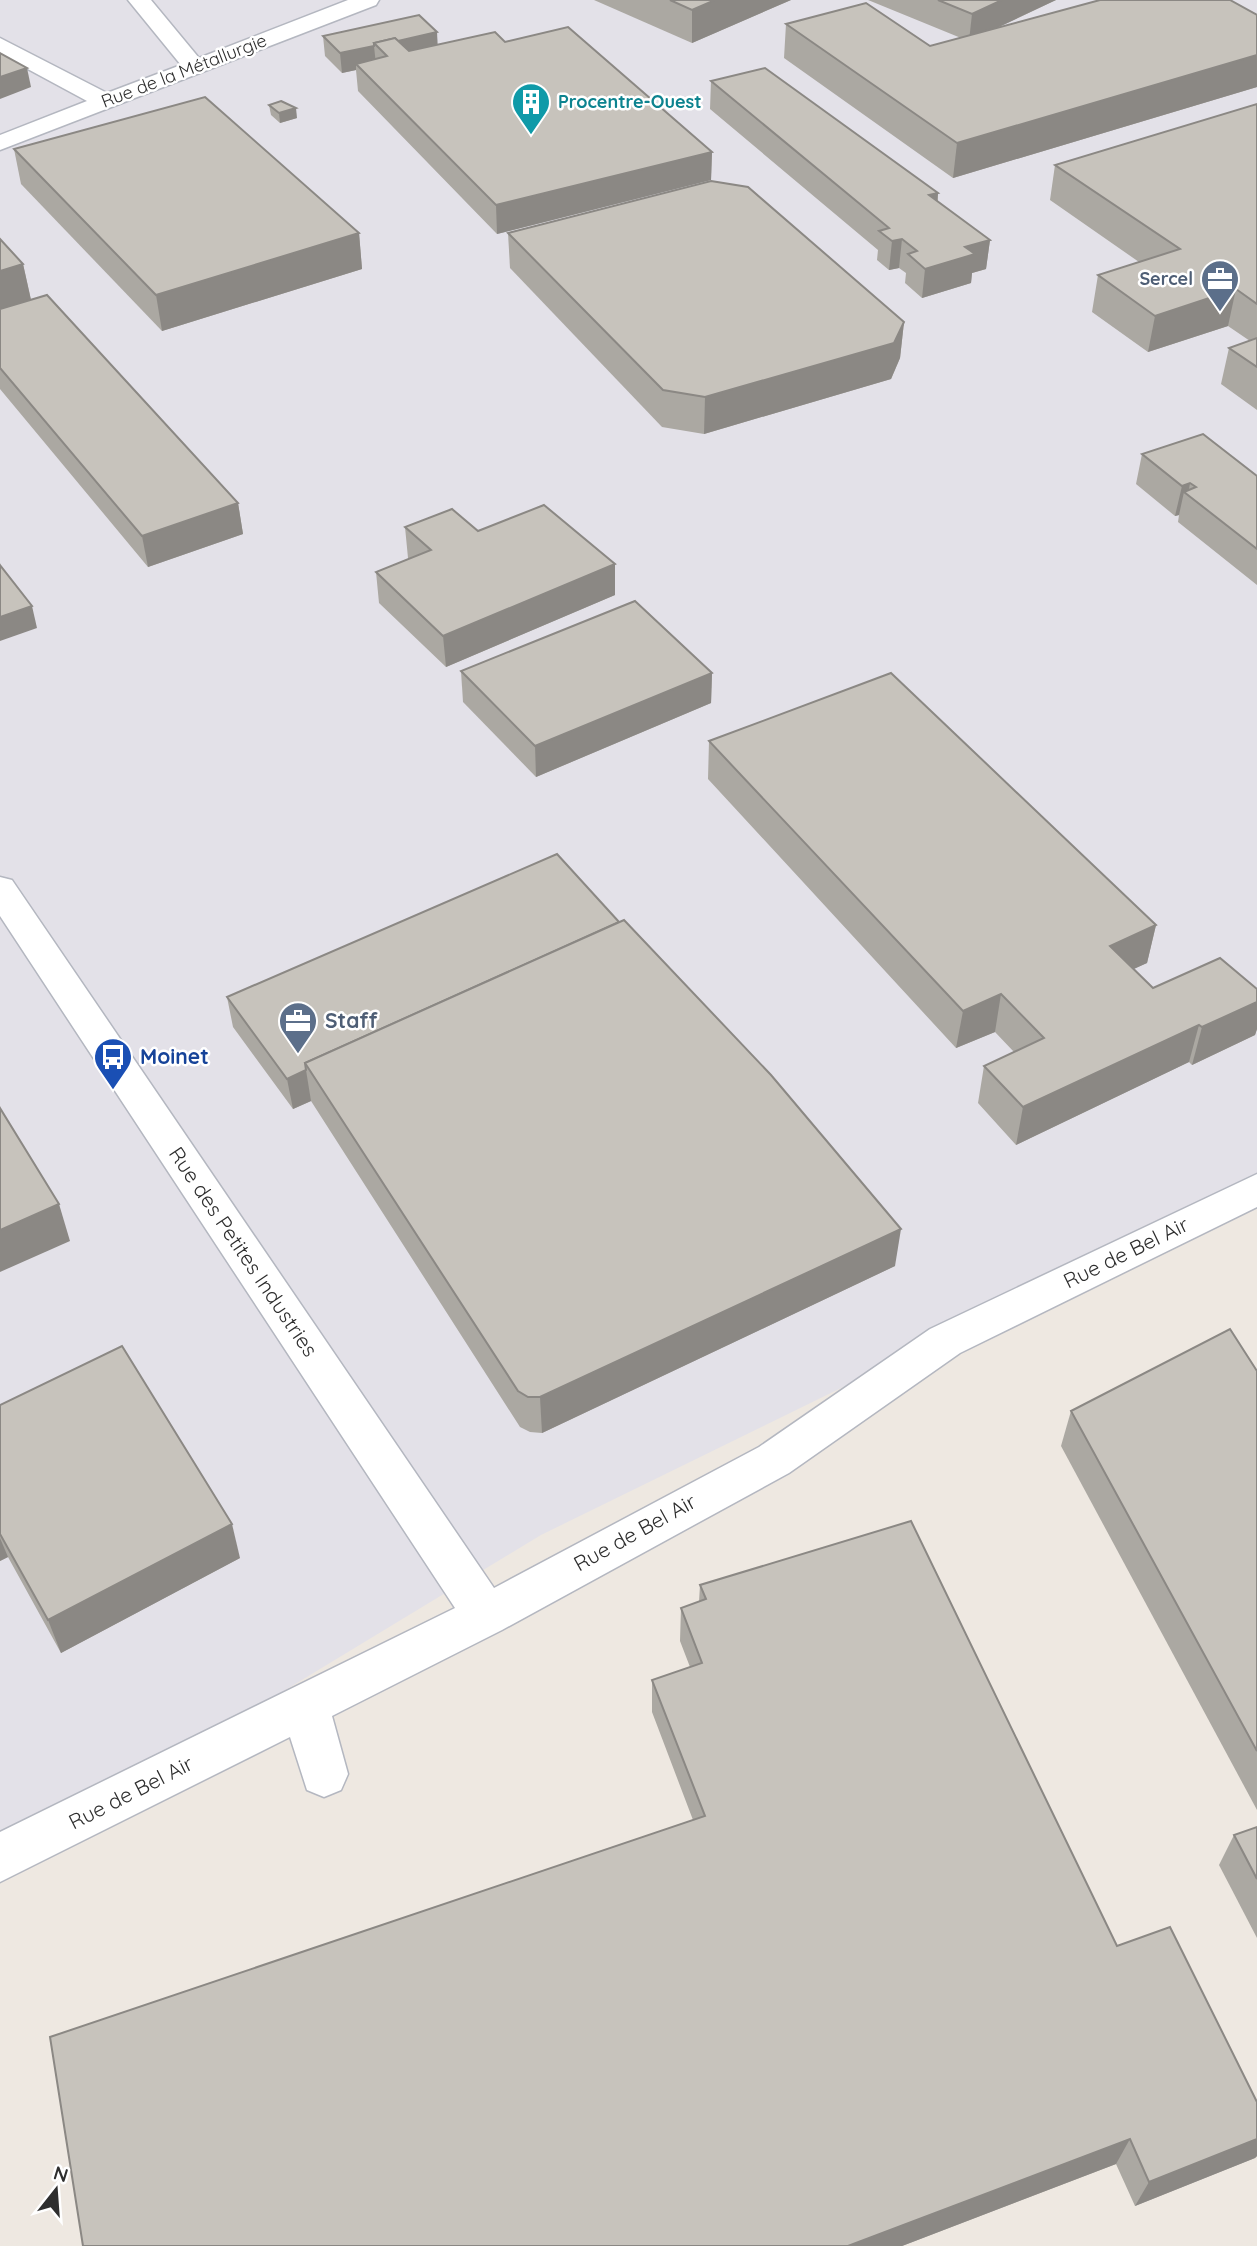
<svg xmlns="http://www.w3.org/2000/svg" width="1257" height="2246" font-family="Quicksand,sans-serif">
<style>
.industrial{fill:#e3e1e8}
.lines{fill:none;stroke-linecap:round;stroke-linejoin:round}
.minor-casing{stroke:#b4b7c0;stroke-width:3}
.minor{fill:#fff;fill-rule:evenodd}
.wall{fill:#aba8a2}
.shaded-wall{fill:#8b8884}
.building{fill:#c7c3bc;stroke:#8b8884;stroke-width:2}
.labels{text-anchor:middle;stroke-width:5;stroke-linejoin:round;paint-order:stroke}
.far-street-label{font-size:18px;fill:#2e2e2e;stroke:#fff}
.far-culture-label{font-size:18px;font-weight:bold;fill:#0d838f;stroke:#fff;text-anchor:start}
.far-service-label{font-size:18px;font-weight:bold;fill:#4e5e75;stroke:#fff;text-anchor:end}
.service-label{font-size:21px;font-weight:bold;fill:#4e5e75;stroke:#fff;text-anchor:start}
.transit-label{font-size:21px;font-weight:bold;fill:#164399;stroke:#fff;text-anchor:start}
.street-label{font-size:21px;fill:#2e2e2e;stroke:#fff}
</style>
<rect width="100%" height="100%" fill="#eee8e1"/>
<!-- industrial -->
<path class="industrial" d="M0 0H1257V1184L541 1535 0 1863Z"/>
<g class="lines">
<defs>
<g id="minor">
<path d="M128 0H151L199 58 348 0H379L376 5 0 150V135L87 101 0 54V38L107 93 181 65Z"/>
<path d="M0 877 12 880 494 1588 759 1447 930 1329 1257 1174V1207L960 1353 789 1473 502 1630 332 1716 348 1774 341 1790 324 1797 307 1790 290 1737 0 1882V1832L455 1608 0 916Z"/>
</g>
</defs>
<!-- minor casing -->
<use href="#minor" class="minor-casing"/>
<!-- minor -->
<use href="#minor" class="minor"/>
</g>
<!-- wall -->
<g class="wall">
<path d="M594 0H791L692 43Z"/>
<path d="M868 0H1056L997 28 1257 15V87L953 178 784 58 786 24 930 46 961 38Z"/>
<path d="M323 36 438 45 505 42 712 152 711 180 497 234 358 91 356 70 342 73 325 56Z"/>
<path d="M711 81 938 193V202L990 240 986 269 972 273 971 283 922 298 905 283 906 273 899 268 889 270 877 260 878 250 710 109Z"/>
<path d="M1257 104V410L1221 384 1229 348 1250 341 1228 326 1148 352 1092 312 1098 275 1139 262 1050 200 1055 165Z"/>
<path d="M269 105 297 118 280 123 271 115Z"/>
<path d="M14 149 359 233 362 269 162 331 21 184Z"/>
<path d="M508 233 904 322 900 358 891 379 704 434 662 427 510 268Z"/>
<path d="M0 239 23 264 31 300 238 503 243 534 148 567 0 389Z"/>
<path d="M1142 454 1257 476V585L1178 522 1179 515 1175 516 1136 484Z"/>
<path d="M405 527 478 531 615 595 446 667 379 603 376 572 409 559 408 558Z"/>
<path d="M461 671 712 673 711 703 536 777 463 702Z"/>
<path d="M709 741 1156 925 1147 963 1133 969 1153 988 1257 989V1029L1255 1035 1192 1065 1189 1062 1016 1145 978 1103 984 1066 1014 1052 995 1032 956 1048 708 779Z"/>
<path d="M227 997 895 1266 542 1433 530 1432 520 1427 311 1101 293 1109 233 1027Z"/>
<path d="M1257 1371V1810L1061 1446 1071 1411Z"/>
<path d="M0 1405 240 1558 61 1653 8 1557 0 1561Z"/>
<path d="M700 1585 1117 1946 1257 2102V2156L1255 2158 1135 2206 1116 2164 902 2246H83L693 1820 652 1712V1680L690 1667 680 1641 681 1608 699 1602Z"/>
<path d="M1257 1827V1938L1219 1865 1234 1835Z"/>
</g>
<!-- shaded-wall -->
<g class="shaded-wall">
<path d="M715 0H791L692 43V10Z"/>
<path d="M1002 0H1056L969 41 972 14Z"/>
<path d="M437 32 438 51 387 56 376 45Z"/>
<path d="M374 46 376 65 356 64V70L342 73 340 53Z"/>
<path d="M1257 55V87L953 178 957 143Z"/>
<path d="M27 68 31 87 0 99V77Z"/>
<path d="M296 108 297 118 280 123 279 113Z"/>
<path d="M712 152 711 180 497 234 496 205Z"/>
<path d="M938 193 935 222 929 195Z"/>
<path d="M359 233 362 269 162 331 156 295Z"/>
<path d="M902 239 899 268 889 270 892 241Z"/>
<path d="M990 240 986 269 972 273 971 283 922 298 925 269 965 247Z"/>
<path d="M23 264 31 300 0 309V271Z"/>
<path d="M1236 289 1228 326 1148 352 1155 316Z"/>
<path d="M904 322 900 358 891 379 704 434 705 397Z"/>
<path d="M1190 483 1188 495 1184 492 1179 515 1175 516 1182 486Z"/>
<path d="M238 503 243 534 148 567 142 536Z"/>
<path d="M615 564V595L446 667 443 636Z"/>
<path d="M32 606 37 628 0 641V617Z"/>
<path d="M712 673 711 703 536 777 535 746Z"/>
<path d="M1156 925 1147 963 1101 984 1110 946Z"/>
<path d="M1001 994 995 1032 956 1048 963 1011Z"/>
<path d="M1257 1002V1029L1255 1035 1192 1065 1202 1027Z"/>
<path d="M1199 1025 1189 1062 1016 1145 1023 1107Z"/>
<path d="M306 1070 311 1101 293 1109 287 1079Z"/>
<path d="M59 1204 70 1241 0 1272V1230Z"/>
<path d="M901 1229 895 1266 542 1433 540 1397Z"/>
<path d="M232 1524 240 1558 61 1653 48 1620Z"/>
<path d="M0 1538 8 1557 0 1561Z"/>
<path d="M1130 2139 1116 2164 902 2246H848Z"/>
<path d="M1257 2139V2156L1255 2158 1135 2206 1149 2182Z"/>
</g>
<!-- building -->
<g class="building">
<path d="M670 0H715L692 10Z"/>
<path d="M938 0H1002L972 14Z"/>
<path d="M1100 0H1230L1257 15V55L957 143 786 24 866 3 930 46Z"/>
<path d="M419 15 437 32 398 41 395 38 374 43V46L340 53 323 36Z"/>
<path d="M568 27 712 152 496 205 356 64 387 56 374 43 395 38 409 51 495 32 505 42Z"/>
<path d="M0 53 27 68 0 77Z"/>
<path d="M765 68 938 193 929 195 990 240 965 247 975 254 925 269 908 254 917 251 902 239 892 241 879 231 889 228 711 81Z"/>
<path d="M205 97 359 233 156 295 14 149Z"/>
<path d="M281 101 296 108 279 113 269 105Z"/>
<path d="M1257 104V304L1236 289 1155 316 1098 275 1180 249 1055 165Z"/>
<path d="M711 181 748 187 904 322 894 343 705 397 663 390 508 233Z"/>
<path d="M0 239 23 264 0 271Z"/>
<path d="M47 295 238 503 142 536 0 368V309Z"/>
<path d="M1257 338V367L1229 348Z"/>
<path d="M1203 434 1257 476V549L1184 492 1196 487 1190 483 1182 486 1142 454Z"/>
<path d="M544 505 615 564 443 636 376 572 431 550 405 527 452 509 478 531Z"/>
<path d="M0 565 32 606 0 617Z"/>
<path d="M635 601 712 673 535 746 461 671Z"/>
<path d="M891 673 1156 925 1110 946 1153 988 1220 958 1257 989V1002L1202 1027 1199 1025 1023 1107 984 1066 1044 1038 1001 994 963 1011 709 741Z"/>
<path d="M557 854 619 922 305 1063 306 1070 287 1079 227 997Z"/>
<path d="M624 920 771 1075 901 1229 540 1397H528L518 1391 305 1063Z"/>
<path d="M0 1108 59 1204 0 1230Z"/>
<path d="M1230 1329 1257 1371V1751L1071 1411Z"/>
<path d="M122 1346 232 1524 48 1620 0 1534V1405Z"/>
<path d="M911 1521 1117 1946 1170 1927 1257 2102V2139L1149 2182 1130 2139 848 2246H83L50 2037 705 1816 652 1680 702 1663 681 1608 706 1599 700 1585Z"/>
<path d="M1257 1827V1879L1234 1835Z"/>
</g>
<!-- icons -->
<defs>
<symbol id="building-pin" viewBox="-11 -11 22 30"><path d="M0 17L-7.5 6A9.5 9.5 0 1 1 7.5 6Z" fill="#0f9aa8" stroke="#fff"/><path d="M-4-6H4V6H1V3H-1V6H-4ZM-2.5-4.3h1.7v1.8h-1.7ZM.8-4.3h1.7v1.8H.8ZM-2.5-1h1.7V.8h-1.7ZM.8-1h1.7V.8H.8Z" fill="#fff"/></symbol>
<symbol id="office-pin" viewBox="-11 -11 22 30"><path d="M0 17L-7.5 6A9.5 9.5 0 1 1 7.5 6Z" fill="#5c6f8a" stroke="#fff"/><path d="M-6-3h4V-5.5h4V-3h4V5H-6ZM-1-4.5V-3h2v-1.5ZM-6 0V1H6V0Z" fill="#fff"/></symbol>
<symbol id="bus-pin" viewBox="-11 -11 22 30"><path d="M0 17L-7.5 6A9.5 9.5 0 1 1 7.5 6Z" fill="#1a4fb4" stroke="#fff"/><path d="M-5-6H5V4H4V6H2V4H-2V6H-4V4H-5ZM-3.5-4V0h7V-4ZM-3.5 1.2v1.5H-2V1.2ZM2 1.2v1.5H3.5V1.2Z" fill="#fff"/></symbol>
</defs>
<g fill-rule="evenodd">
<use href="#building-pin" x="509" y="80" width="44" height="60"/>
<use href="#office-pin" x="1198" y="257" width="44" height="60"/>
<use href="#office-pin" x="276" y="999" width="44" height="60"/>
<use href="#bus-pin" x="91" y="1035" width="44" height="60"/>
</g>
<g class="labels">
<!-- far-street labels -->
<g class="far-street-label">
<text transform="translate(184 71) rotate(-21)" y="6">Rue de la Métallurgie</text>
</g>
<!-- far-culture labels -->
<g class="far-culture-label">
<text x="558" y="108">Procentre-Ouest</text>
</g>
<!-- far-service labels -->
<g class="far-service-label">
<text x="1193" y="285">Sercel</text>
</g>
<!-- service labels -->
<g class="service-label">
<text x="325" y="1028">Staff</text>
</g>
<!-- transit labels -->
<g class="transit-label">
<text x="140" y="1064">Moinet</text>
</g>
<!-- street labels -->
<g class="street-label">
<text transform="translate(243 1252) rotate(56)" y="7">Rue des Petites Industries</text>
<text transform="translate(1126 1253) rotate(-26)" y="7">Rue de Bel Air</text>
<text transform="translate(635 1533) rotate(-29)" y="7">Rue de Bel Air</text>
<text transform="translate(131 1793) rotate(-27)" y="7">Rue de Bel Air</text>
</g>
</g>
<!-- north arrow -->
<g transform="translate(56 2190) rotate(17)" stroke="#ffffff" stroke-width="5" paint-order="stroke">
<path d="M0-5L12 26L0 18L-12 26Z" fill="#2e2e2e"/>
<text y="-10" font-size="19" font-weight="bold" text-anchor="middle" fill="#2e2e2e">N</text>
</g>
</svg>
